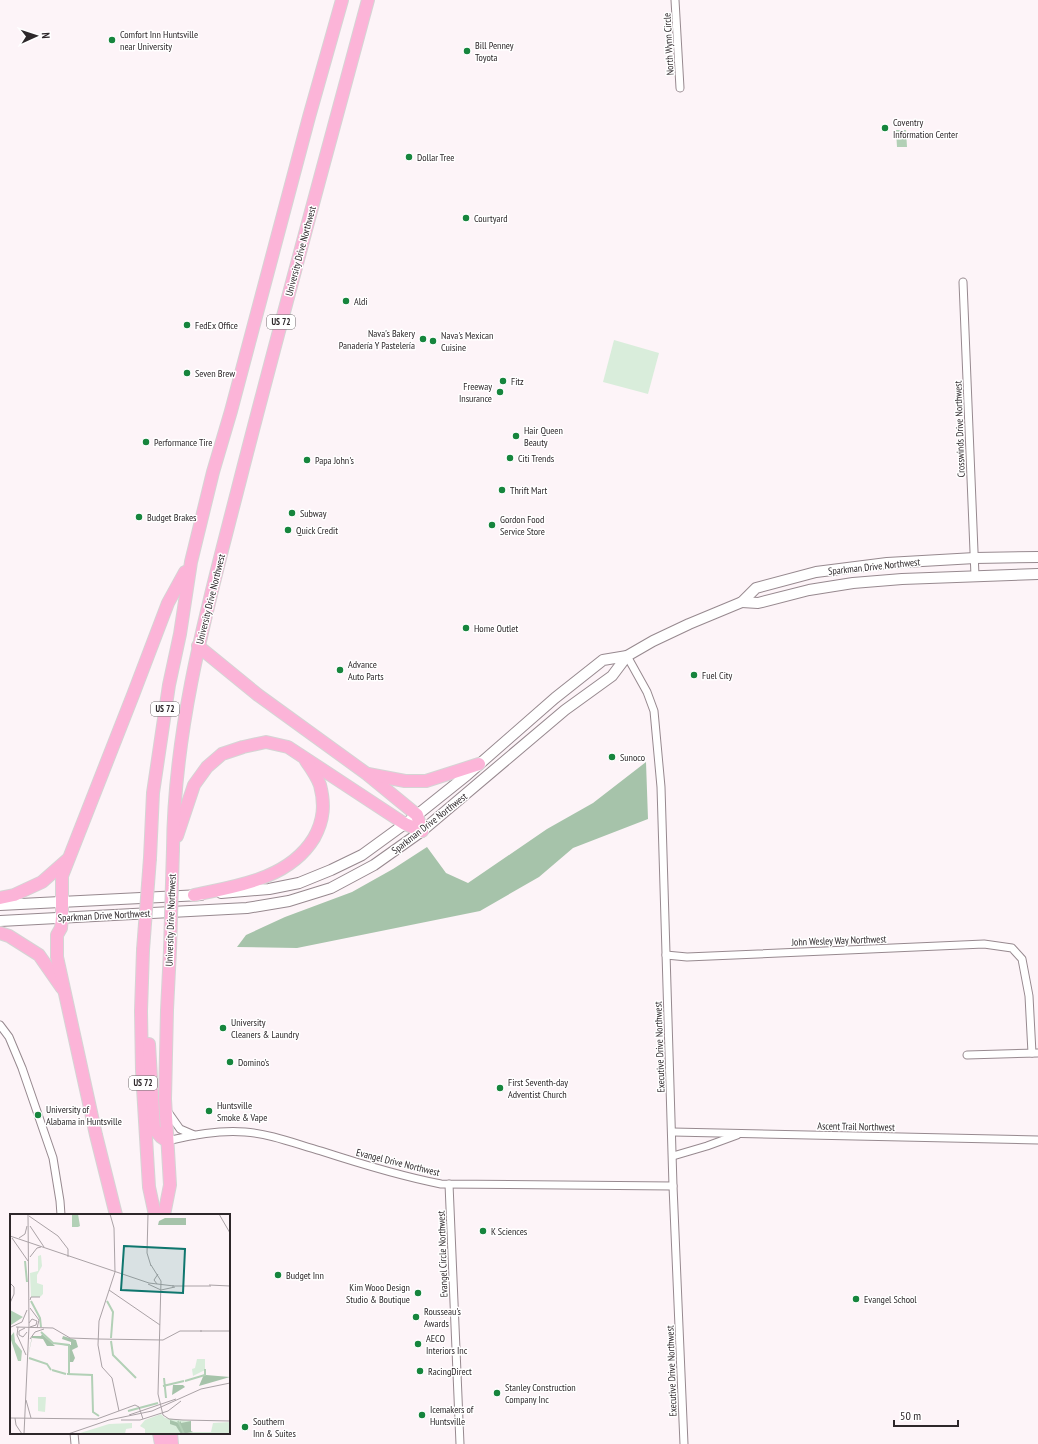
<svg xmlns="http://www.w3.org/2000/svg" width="1038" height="1444" font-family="'PT Sans Narrow',sans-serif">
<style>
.green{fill:#d9eddb}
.forest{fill:#a6c3aa}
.water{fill:#b2d0b6}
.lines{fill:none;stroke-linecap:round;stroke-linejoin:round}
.minor-casing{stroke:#97898f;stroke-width:9}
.secondary-casing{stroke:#97898f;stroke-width:12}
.trunk-casing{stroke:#d5d4d4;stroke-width:14}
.minor{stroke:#fff;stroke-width:7}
.secondary{stroke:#fff;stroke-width:10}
.trunk{stroke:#fcb4d8;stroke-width:12}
.trunk-bridge-casing{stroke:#d5d4d4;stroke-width:14;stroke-linecap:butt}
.trunk-bridge{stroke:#fcb4d8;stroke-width:12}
.poi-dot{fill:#16853d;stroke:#fff;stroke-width:1.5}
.labels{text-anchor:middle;stroke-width:3;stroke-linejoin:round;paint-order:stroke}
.shield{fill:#fff;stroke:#6c686a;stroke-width:1}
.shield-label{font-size:9px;font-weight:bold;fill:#2d272a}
.poi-label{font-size:10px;fill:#2d272a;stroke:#fff;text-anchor:start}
.street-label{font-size:10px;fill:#2d272a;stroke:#fff}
.inset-river{fill:none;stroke:#b2d0b6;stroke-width:2}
.inset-road{fill:none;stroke:#aaa2a6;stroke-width:1}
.view{fill:#0f766e;fill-opacity:0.15;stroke:#0f766e;stroke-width:2}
.inset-edge{fill:none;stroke:#2d272a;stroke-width:2}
</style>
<rect width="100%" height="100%" fill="#fdf4f8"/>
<!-- green -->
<path class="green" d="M614 340 659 353 648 394 603 382Z"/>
<!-- forest -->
<path class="forest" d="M646 762 648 819 573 848 539 877 480 911 297 948 237 947 246 935 285 917 352 892 393 869 427 847 446 873 468 883 547 829 593 803Z"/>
<!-- water -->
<path class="water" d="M896 130H906L907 147H897Z"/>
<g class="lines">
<defs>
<g id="minor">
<path d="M675 0 680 88"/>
<path d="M963 282 975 576"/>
<path d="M627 656 647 692 654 711 661 787 673 1186 684 1444"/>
<path d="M666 955 687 957 984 944 1012 948 1022 959 1029 996 1032 1053"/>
<path d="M0 1025 9 1037 22 1068 53 1158 60 1201 61 1215"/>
<path d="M967 1055 1038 1053"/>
<path d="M168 1112 180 1129 194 1135"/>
<path d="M673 1132 1038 1140"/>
<path d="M167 1141C193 1135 218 1130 245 1132 271 1134 296 1144 321 1151 361 1164 400 1176 441 1184L673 1186"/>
<path d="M673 1156 707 1146 737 1135"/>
<path d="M449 1184 460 1444"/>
<path d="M74 1433 75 1444"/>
</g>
<g id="secondary">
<path d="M742 602 758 603 809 590 853 583 902 579 1038 574"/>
<path d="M221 893 269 889 299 883 331 870 362 855 417 815 467 775 555 698 603 660 627 656 653 641 689 624 742 602 756 588 816 572 887 563 975 558 1038 557"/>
<path d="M0 905 201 895"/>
<path d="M0 921 247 908 289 901 331 888 374 865 422 831 565 710 612 676 627 656"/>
</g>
<g id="trunk">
<path d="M198 646 258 695 367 774 417 815 422 831"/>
<path d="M368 774 405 781H426L479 764"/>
<path d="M177 836 194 785 207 767 222 754 243 747 266 742 288 747 405 824 422 831"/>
<path d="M173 849C174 726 207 609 237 492 279 327 324 164 368 0"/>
<path d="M150 858 153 793 169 685 180 634 191 562 213 472 231 411 309 117 342 0"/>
<path d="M194 895C237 886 289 879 314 838 324 820 325 804 320 785 317 777 311 768 306 761"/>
<path d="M0 898 14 895 42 882 67 860"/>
<path d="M0 933 9 936 39 955 62 988"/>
<path d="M143 950 141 1011 142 1071 149 1187 155 1215"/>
<path d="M149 1044 154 1129 161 1137 167 1141"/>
<path d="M116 1215 96 1135 57 957V935L61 928 62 917V876L133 695 168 603 185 572"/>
<path d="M164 1215 170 1185 165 1099 167 1010 170 950"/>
<path d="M159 1433 161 1444"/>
<path d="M171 1433 172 1444"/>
</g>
</defs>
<!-- minor casing -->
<use href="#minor" class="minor-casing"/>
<!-- secondary casing -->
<use href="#secondary" class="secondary-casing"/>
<!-- trunk casing -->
<use href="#trunk" class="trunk-casing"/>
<!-- minor -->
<use href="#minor" class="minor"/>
<!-- secondary -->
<use href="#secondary" class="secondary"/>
<!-- trunk -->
<use href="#trunk" class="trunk"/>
<defs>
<g id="trunk-bridge">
<path d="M143 950 150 858"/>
<path d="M170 950 173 849"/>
</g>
</defs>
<!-- trunk-bridge casing -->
<use href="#trunk-bridge" class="trunk-bridge-casing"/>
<!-- trunk-bridge -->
<use href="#trunk-bridge" class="trunk-bridge"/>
</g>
<!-- markers -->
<g class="poi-dot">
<circle cx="112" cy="40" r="4"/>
<circle cx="467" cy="51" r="4"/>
<circle cx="885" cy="128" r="4"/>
<circle cx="409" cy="157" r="4"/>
<circle cx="466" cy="218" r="4"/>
<circle cx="346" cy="301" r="4"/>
<circle cx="187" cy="325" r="4"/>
<circle cx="423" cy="339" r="4"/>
<circle cx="433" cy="341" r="4"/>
<circle cx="187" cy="373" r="4"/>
<circle cx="503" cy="381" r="4"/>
<circle cx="500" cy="392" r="4"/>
<circle cx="516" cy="436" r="4"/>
<circle cx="146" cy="442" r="4"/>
<circle cx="510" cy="458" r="4"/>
<circle cx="307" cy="460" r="4"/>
<circle cx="502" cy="490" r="4"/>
<circle cx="292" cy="513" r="4"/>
<circle cx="139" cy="517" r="4"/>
<circle cx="492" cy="525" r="4"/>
<circle cx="288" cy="530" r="4"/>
<circle cx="466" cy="628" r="4"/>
<circle cx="340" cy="670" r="4"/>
<circle cx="694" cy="675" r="4"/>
<circle cx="612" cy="757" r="4"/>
<circle cx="223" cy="1028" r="4"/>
<circle cx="230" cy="1062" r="4"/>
<circle cx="500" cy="1088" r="4"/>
<circle cx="209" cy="1111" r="4"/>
<circle cx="38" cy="1115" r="4"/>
<circle cx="483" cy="1231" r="4"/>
<circle cx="278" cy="1275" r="4"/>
<circle cx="418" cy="1293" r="4"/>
<circle cx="856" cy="1299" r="4"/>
<circle cx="416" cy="1317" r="4"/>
<circle cx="418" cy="1344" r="4"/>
<circle cx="420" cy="1371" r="4"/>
<circle cx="497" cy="1393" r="4"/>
<circle cx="422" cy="1415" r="4"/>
<circle cx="245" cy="1427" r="4"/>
</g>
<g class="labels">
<!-- shield labels -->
<g class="shield">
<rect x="267" y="315" width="28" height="14" rx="3"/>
<rect x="151" y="702" width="28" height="14" rx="3"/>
<rect x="129" y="1076" width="28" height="14" rx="3"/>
</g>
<g class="shield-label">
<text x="281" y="325">US 72</text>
<text x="165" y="712">US 72</text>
<text x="143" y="1086">US 72</text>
</g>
<!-- poi labels -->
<g class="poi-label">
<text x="120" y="38">Comfort Inn Huntsville<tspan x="120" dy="12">near University</tspan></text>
<text x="475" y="49">Bill Penney<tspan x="475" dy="12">Toyota</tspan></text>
<text x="893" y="126">Coventry<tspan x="893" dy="12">Information Center</tspan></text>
<text x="417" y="161">Dollar Tree</text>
<text x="474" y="222">Courtyard</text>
<text x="354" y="305">Aldi</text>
<text x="195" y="329">FedEx Office</text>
<text x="415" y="337" text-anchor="end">Nava's Bakery<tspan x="415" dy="12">Panadería Y Pastelería</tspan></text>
<text x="441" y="339">Nava's Mexican<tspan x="441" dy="12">Cuisine</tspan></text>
<text x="195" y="377">Seven Brew</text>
<text x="511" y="385">Fitz</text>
<text x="492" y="390" text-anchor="end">Freeway<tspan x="492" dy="12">Insurance</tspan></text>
<text x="524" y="434">Hair Queen<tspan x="524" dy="12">Beauty</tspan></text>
<text x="154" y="446">Performance Tire</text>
<text x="518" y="462">Citi Trends</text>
<text x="315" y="464">Papa John's</text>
<text x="510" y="494">Thrift Mart</text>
<text x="300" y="517">Subway</text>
<text x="147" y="521">Budget Brakes</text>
<text x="500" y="523">Gordon Food<tspan x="500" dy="12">Service Store</tspan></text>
<text x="296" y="534">Quick Credit</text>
<text x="474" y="632">Home Outlet</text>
<text x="348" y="668">Advance<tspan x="348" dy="12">Auto Parts</tspan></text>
<text x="702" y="679">Fuel City</text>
<text x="620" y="761">Sunoco</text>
<text x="231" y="1026">University<tspan x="231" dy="12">Cleaners &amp; Laundry</tspan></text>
<text x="238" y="1066">Domino's</text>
<text x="508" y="1086">First Seventh-day<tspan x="508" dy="12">Adventist Church</tspan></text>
<text x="217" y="1109">Huntsville<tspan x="217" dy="12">Smoke &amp; Vape</tspan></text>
<text x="46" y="1113">University of<tspan x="46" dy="12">Alabama in Huntsville</tspan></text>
<text x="491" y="1235">K Sciences</text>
<text x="286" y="1279">Budget Inn</text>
<text x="410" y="1291" text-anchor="end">Kim Wooo Design<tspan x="410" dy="12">Studio &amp; Boutique</tspan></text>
<text x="864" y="1303">Evangel School</text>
<text x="424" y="1315">Rousseau's<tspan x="424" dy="12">Awards</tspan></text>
<text x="426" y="1342">AECO<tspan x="426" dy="12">Interiors Inc</tspan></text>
<text x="428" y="1375">RacingDirect</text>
<text x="505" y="1391">Stanley Construction<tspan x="505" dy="12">Company Inc</tspan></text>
<text x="430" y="1413">Icemakers of<tspan x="430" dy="12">Huntsville</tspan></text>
<text x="253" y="1425">Southern<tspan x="253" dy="12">Inn &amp; Suites</tspan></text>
</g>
<!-- street labels -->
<g class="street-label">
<text transform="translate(668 44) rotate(-93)" y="4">North Wynn Circle</text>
<text transform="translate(300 251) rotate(-75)" y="4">University Drive Northwest</text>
<text transform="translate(959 429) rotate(-92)" y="4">Crosswinds Drive Northwest</text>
<text transform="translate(874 566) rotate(-6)" y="4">Sparkman Drive Northwest</text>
<text transform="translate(210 599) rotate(-76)" y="4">University Drive Northwest</text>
<text transform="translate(429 823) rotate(-38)" y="4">Sparkman Drive Northwest</text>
<text transform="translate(104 915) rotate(-3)" y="4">Sparkman Drive Northwest</text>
<text transform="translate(170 920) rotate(-88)" y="4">University Drive Northwest</text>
<text transform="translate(839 940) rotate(-2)" y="4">John Wesley Way Northwest</text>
<text transform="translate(659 1047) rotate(-92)" y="4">Executive Drive Northwest</text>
<text transform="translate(856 1126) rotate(1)" y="4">Ascent Trail Northwest</text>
<text transform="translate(398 1162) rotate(14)" y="4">Evangel Drive Northwest</text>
<text transform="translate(442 1254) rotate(-92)" y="4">Evangel Circle Northwest</text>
<text transform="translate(671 1371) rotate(-92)" y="4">Executive Drive Northwest</text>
</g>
</g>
<!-- overview -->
<g transform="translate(10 1214)">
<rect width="220" height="220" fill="#fdf4f8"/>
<path d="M31 41 32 52 27 61V69L33 71V80L30 83H21L20 59 28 57V42ZM187 145H195V156L183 162 182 155 185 154ZM28 183H36L35 198 28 197ZM151 200 155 204 181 207V218H201L203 209 220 208V220H135V215L130 212 135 206ZM122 209V214L116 215 115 220H67L99 210Z" fill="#d9eddb"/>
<path d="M155 4H176V11H148L149 7ZM32 120 45 132H37L33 125 22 124 18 143 22 122H31ZM53 122 66 126 68 133 62 136 65 144 63 148H59L60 132 53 131H61V128L52 125ZM195 158 196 161 220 163 189 172ZM163 171H173L175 173 162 181ZM160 206 169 209 171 207V209L181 207V217L183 218 171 220 166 212 160 210Z" fill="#a6c3aa"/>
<path d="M62 0H68L70 12 68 13H62ZM0 96 13 103 1 111H0ZM4 118 5 128 12 137 11 147H8L0 123Z" fill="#b2d0b6"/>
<path class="inset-river" d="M15 47 17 68M21 87 30 104 31 113M97 87 103 98 101 124M31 118 43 129 59 131V160M101 127 103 141 126 164M19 144 37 150 41 156M42 156 56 160M57 160 82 161 83 198 89 202M154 164 156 184M175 167 195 161V155M153 172 174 167M118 197 148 189M168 207 174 220"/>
<path class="inset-road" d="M100 0 104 14 105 58 89 107 88 131 92 153 102 164 109 197M138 0 137 39 141 52M209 0 220 19M19 2 48 22 58 35V43M20 12 34 33M0 22 139 69 164 72M2 24 18 47M9 24 15 20 17 12M20 43 27 34 31 33M141 51 151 67 148 180 153 201 159 205 173 206 220 207M0 69 4 73V80L0 89M138 70 151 76 165 73M147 70 144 66 148 60M199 71 220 72M162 72H201M99 76 150 111M20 86 21 83H30M20 94 29 106 27 114M19 109 22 105 27 107 26 111 20 113M1 113 12 108 17 96M6 113 43 114 60 124 88 125 153 126 170 117H192M8 113 7 121 16 141M15 114 9 117V121L13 123 17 118M190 117H220M20 125 25 118 34 115M16 186 21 204M119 201 166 185M0 204 87 205 125 191 129 193 133 205M5 204 6 211 12 220M111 206H130L158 197 171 187M14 220 19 112 18 0M58 220 99 206 142 197 191 175 220 169"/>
<path class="view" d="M114 32 175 35 173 79 111 76Z"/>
<rect width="220" height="220" class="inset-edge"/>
</g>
<!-- north arrow -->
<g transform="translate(36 36) rotate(87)" stroke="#ffffff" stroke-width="3" paint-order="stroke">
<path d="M0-3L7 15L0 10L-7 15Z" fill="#2d272a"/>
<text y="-6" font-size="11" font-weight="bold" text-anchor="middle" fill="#2d272a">N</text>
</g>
<!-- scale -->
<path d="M894 1420v6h64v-6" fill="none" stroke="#2d272a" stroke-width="2"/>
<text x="900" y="1420" font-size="12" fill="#2d272a" stroke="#ffffff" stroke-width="3" paint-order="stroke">50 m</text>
</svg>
